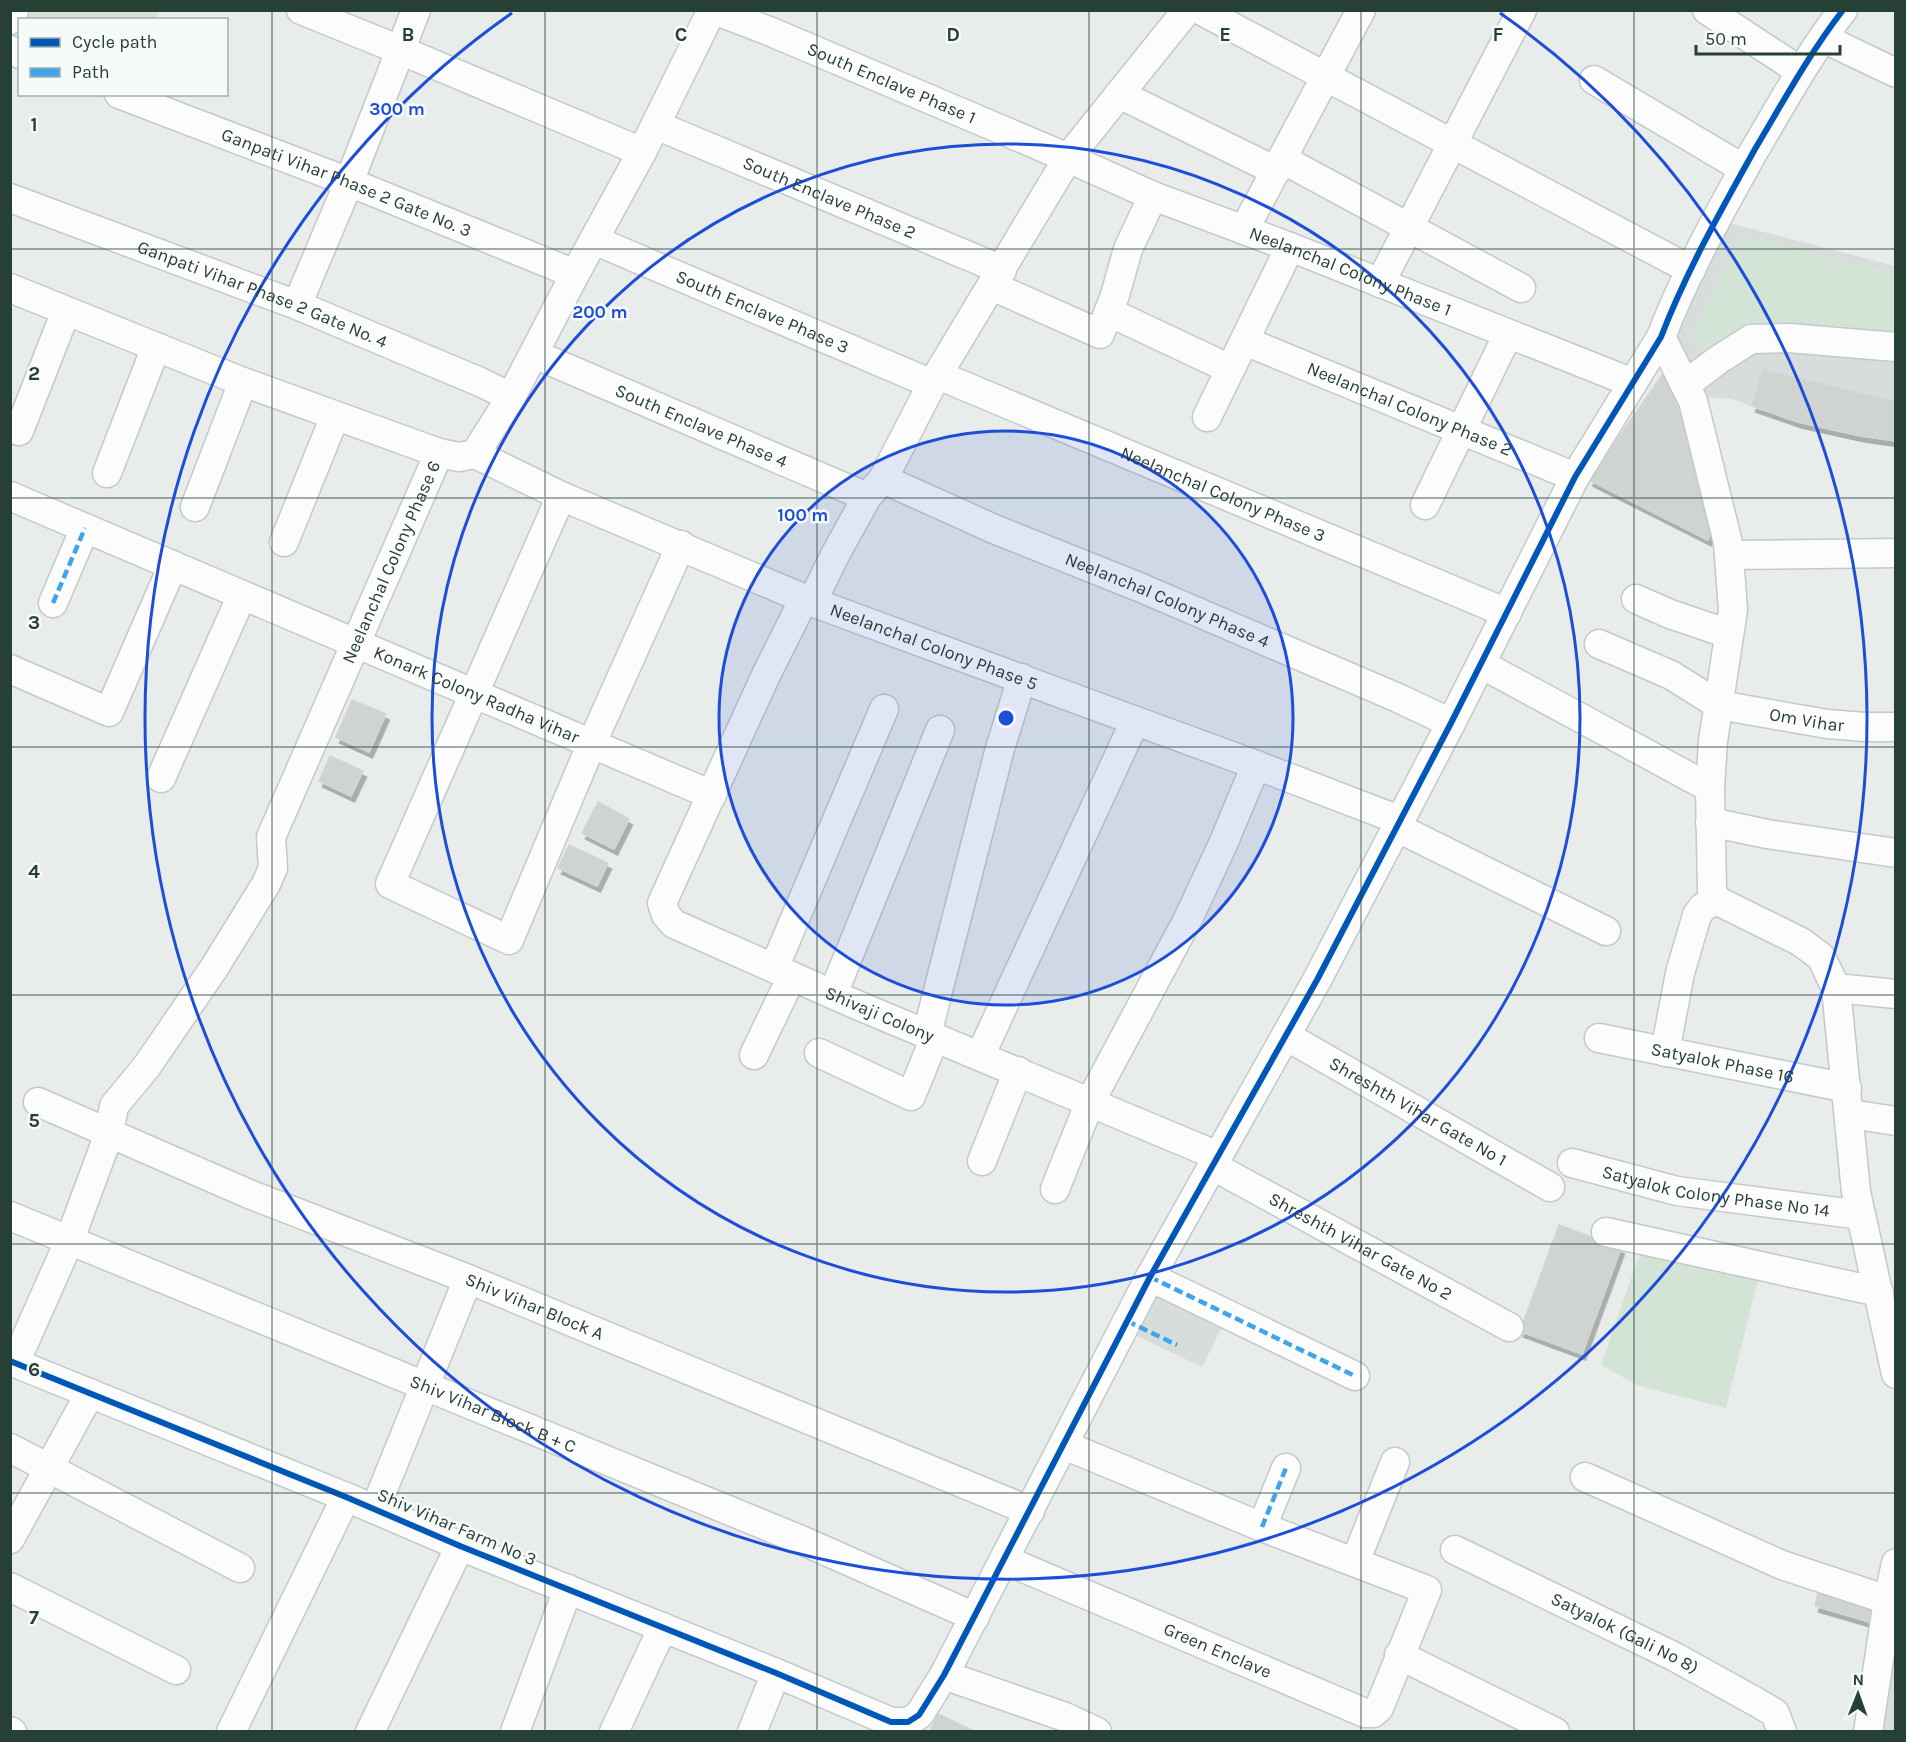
<svg xmlns="http://www.w3.org/2000/svg" width="1906" height="1742" font-family="Karla,sans-serif">
<style>
.built{fill:#d6ddda}
.green{fill:#d3e4d6}
.building{fill:#cfd4d1;stroke:#d1d5d3;stroke-width:1.5;filter:url(#shadow)}
.lines{fill:none;stroke-linecap:round;stroke-linejoin:round}
.minor-casing{stroke:#c5c9c7;stroke-width:31}
.minor{stroke:#fcfcfc;stroke-width:28}
.quiet{stroke:#3ea4eb;stroke-width:4.5;stroke-dasharray:9 4.5;stroke-linecap:butt}
.cycleway-casing{stroke:#f7fbf8;stroke-width:10}
.cycleway{stroke:#0057b8;stroke-width:6}
.grid{fill:none;stroke:#264036;stroke-width:1.5;stroke-opacity:0.55}
.ring{fill:none;stroke:#1d4ed8;stroke-width:3}
.labels{text-anchor:middle;stroke-width:5;stroke-linejoin:round;paint-order:stroke}
.street-label{font-size:18px;fill:#264036;stroke:#f7fbf8}
.grid-label{font-size:20px;text-anchor:middle;font-weight:bold;fill:#264036;stroke:#f7fbf8;stroke-width:5;stroke-linejoin:round;paint-order:stroke}
.centre{fill:#1d4ed8;stroke:#f7fbf8;stroke-width:3}
.ring-label{font-size:18px;text-anchor:middle;font-weight:bold;fill:#1d4ed8;stroke:#f7fbf8;stroke-width:5;stroke-linejoin:round;paint-order:stroke}
</style>
<defs>
<filter id="shadow"><feDropShadow dx="3.5" dy="6" stdDeviation="0" flood-color="#0004"/></filter>
</defs>
<rect width="100%" height="100%" fill="#e8ecea"/>
<!-- built -->
<g class="built">
<path d="M1725 222 1895 266V441L1798 422 1732 399 1701 397 1674 344Z"/>
<path d="M1156 1290 1224 1323 1202 1367 1135 1335Z"/>
<path d="M1884 1668 1895 1671V1731L1877 1732Z"/>
</g>
<!-- green -->
<g class="green">
<path d="M30 11V10L159 11 155 19H26Z"/>
<path d="M1738 235 1895 273V347L1775 329 1708 356 1691 341Z"/>
<path d="M1642 1247 1759 1275 1726 1408 1639 1386 1601 1365Z"/>
</g>
<!-- building -->
<g class="building">
<path d="M1763 370 1896 402V441L1861 436 1798 422 1752 406Z"/>
<path d="M1665 371 1685 410 1713 526 1708 540 1589 480Z"/>
<path d="M352 700 386 714 369 752 336 737Z"/>
<path d="M330 756 363 771 351 796 319 781Z"/>
<path d="M598 802 629 819 614 849 582 833Z"/>
<path d="M569 845 608 863 597 886 558 868Z"/>
<path d="M1559 1225 1621 1248 1582 1354 1520 1331Z"/>
<path d="M1819 1587 1876 1604 1870 1622 1815 1606Z"/>
<path d="M938 1714 976 1732H930Z"/>
</g>
<g class="lines">
<defs>
<g id="minor">
<path d="M301 10 400 50 642 152"/>
<path id="s1" d="M714 10 769 31 1068 158 1153 196 1290 247 1633 383"/>
<path d="M1200 10 1691 270"/>
<path d="M1707 10 1800 71"/>
<path d="M10 20 14 10"/>
<path d="M1823 38 1896 73"/>
<path d="M10 50 20 54"/>
<path d="M1594 80 1744 169"/>
<path id="s2" d="M119 94 349 182 575 274"/>
<path d="M1119 94 1276 171"/>
<path id="s3" d="M656 125 1002 270"/>
<path d="M1282 159 1521 288"/>
<path id="s4" d="M10 198 297 305 480 382 511 397"/>
<path d="M1244 230 1361 10"/>
<path id="s5" d="M594 240 932 384"/>
<path d="M1380 283 1522 10"/>
<path d="M992 286 1100 334 1115 295 1128 249 1153 196"/>
<path d="M10 288 243 382 439 453"/>
<path d="M297 305 349 182 416 10"/>
<path d="M1109 312 1230 369"/>
<path d="M1661 337 1693 401 1728 543 1733 610 1713 741 1710 788 1712 890 1716 900 1801 942 1821 957 1836 988 1856 1192 1896 1374"/>
<path id="s6" d="M1245 341 1575 477"/>
<path id="s7" d="M534 354 867 497"/>
<path id="s8" d="M938 375 1507 613"/>
<path d="M1685 385 1718 360 1751 339 1789 338 1896 347"/>
<path d="M1207 417 1290 247"/>
<path d="M19 431 66 311"/>
<path id="s9" d="M475 454 561 496 812 602 1256 765 1399 820"/>
<path d="M107 473 156 347"/>
<path id="s10" d="M883 479 994 529 1139 587 1398 698 1451 723"/>
<path id="s11" d="M10 496 712 795"/>
<path d="M561 496 390 884 509 940 591 745 681 545"/>
<path d="M1425 505 1508 334"/>
<path d="M195 507 243 382"/>
<path d="M284 542 335 416"/>
<path d="M1729 555 1896 553"/>
<path id="s12" d="M804 599 766 675 662 903 666 915 674 924 857 1005 1218 1156"/>
<path d="M1636 599 1670 614 1729 634"/>
<path d="M812 602 835 555 867 497 883 479 932 384 1068 158 1187 10"/>
<path d="M53 603 85 528"/>
<path id="s13" d="M1599 644 1671 675 1719 705 1827 724 1865 727H1896"/>
<path d="M1481 664 1710 788"/>
<path d="M10 669 109 712 173 565"/>
<path d="M161 778 242 595"/>
<path d="M1710 822 1767 834 1896 853"/>
<path d="M1396 827 1606 931"/>
<path d="M774 968 884 709"/>
<path d="M1836 988 1896 994"/>
<path d="M833 994 940 730"/>
<path d="M927 1034 999 752 1022 678"/>
<path id="s14" d="M1286 1036 1550 1187"/>
<path id="s15" d="M1599 1038 1847 1088"/>
<path d="M1665 1052 1680 973 1697 915 1703 907 1716 900"/>
<path d="M819 1053 911 1096 935 1037"/>
<path d="M754 1055 792 976"/>
<path d="M980 1056 1135 721"/>
<path id="s16" d="M38 1102 249 1194 468 1279 1030 1511"/>
<path d="M1850 1114 1896 1121"/>
<path d="M982 1161 1018 1071"/>
<path id="s17" d="M1572 1163 1677 1191 1861 1215"/>
<path id="s18" d="M1213 1166 1509 1327"/>
<path d="M1055 1189 1090 1102 1188 919 1223 844 1256 765"/>
<path id="s19" d="M10 1216 801 1540 975 1617"/>
<path d="M1606 1232 1879 1292"/>
<path d="M1150 1277 1355 1376"/>
<path d="M10 1361 346 1497 460 1546 776 1673 891 1722H908L919 1715 944 1675 1150 1277 1317 980 1451 723 1575 477 1661 337C1686 272 1721 210 1755 149 1783 102 1809 54 1843 10"/>
<path id="s20" d="M15 1363 70 1239 109 1134 114 1106 147 1066 214 968 266 884 273 868 271 837 439 453 459 457 475 454 511 397 575 274 642 152 712 10"/>
<path d="M10 1448 240 1568"/>
<path d="M1585 1477 1782 1565 1888 1600"/>
<path d="M375 1509 468 1279"/>
<path d="M1262 1527 1286 1468"/>
<path d="M10 1539 90 1393"/>
<path id="s21" d="M1455 1550 1675 1657 1758 1703 1775 1713 1782 1732"/>
<path id="s22" d="M1005 1560 1365 1713H1373L1379 1708 1427 1590 1262 1527 1064 1445"/>
<path d="M1355 1562 1395 1462"/>
<path d="M10 1587 176 1670"/>
<path d="M1399 1655 1555 1732"/>
<path d="M944 1675 1065 1717 1097 1732"/>
<path d="M10 1731 12 1732"/>
<path d="M231 1732 346 1497"/>
<path d="M370 1732 460 1546"/>
<path d="M515 1732 568 1589"/>
<path d="M614 1732 663 1627"/>
<path d="M752 1732 776 1673"/>
<path d="M1868 1732 1888 1600 1896 1563"/>
</g>
</defs>
<!-- minor casing -->
<use href="#minor" class="minor-casing"/>
<!-- minor -->
<use href="#minor" class="minor"/>
<!-- quiet -->
<g class="quiet">
<path d="M53 603 85 528"/>
<path d="M1150 1277 1355 1376"/>
<path d="M1127 1321 1177 1345"/>
<path d="M1262 1527 1286 1468"/>
</g>
<defs>
<path id="cycleway" d="M10 1361 346 1497 460 1546 776 1673 891 1722H908L919 1715 944 1675 1150 1277 1317 980 1451 723 1575 477 1661 337C1686 272 1721 210 1755 149 1783 102 1809 54 1843 10"/>
</defs>
<!-- cycleway casing -->
<use href="#cycleway" class="cycleway-casing"/>
<!-- cycleway -->
<use href="#cycleway" class="cycleway"/>
</g>
<!-- grid -->
<path class="grid" d="M272 10V1732M545 10V1732M817 10V1732M1089 10V1732M1361 10V1732M1634 10V1732M10 249H1896M10 498H1896M10 747H1896M10 995H1896M10 1244H1896M10 1493H1896"/>
<!-- distance rings -->
<circle cx="1006" cy="718" r="287" fill="#1d4ed8" fill-opacity=".12"/>
<g class="ring">
<circle cx="1006" cy="718" r="287"/>
<circle cx="1006" cy="718" r="574"/>
<path d="M1500 13A861 861 0 1 1 512 13"/>
</g>
<g class="labels">
<!-- street labels -->
<g class="street-label">
<text dy="6" stroke="none"><textPath href="#s1" startOffset="192">South Enclave Phase 1</textPath></text>
<text dy="6" stroke="none"><textPath href="#s2" startOffset="244">Ganpati Vihar Phase 2 Gate No. 3</textPath></text>
<text dy="6" stroke="none"><textPath href="#s3" startOffset="188">South Enclave Phase 2</textPath></text>
<text dy="6" stroke="none"><textPath href="#s1" startOffset="688">Neelanchal Colony Phase 1</textPath></text>
<text dy="6" stroke="none"><textPath href="#s4" startOffset="270">Ganpati Vihar Phase 2 Gate No. 4</textPath></text>
<text dy="6" stroke="none"><textPath href="#s5" startOffset="183">South Enclave Phase 3</textPath></text>
<text dy="6" stroke="none"><textPath href="#s6" startOffset="178">Neelanchal Colony Phase 2</textPath></text>
<text dy="6" stroke="none"><textPath href="#s7" startOffset="182">South Enclave Phase 4</textPath></text>
<text dy="6" stroke="none"><textPath href="#s8" startOffset="309">Neelanchal Colony Phase 3</textPath></text>
<text dy="6" stroke="none"><textPath href="#s20" startOffset="894">Neelanchal Colony Phase 6</textPath></text>
<text dy="6" stroke="none"><textPath href="#s10" startOffset="309">Neelanchal Colony Phase 4</textPath></text>
<text dy="6" stroke="none"><textPath href="#s9" startOffset="498">Neelanchal Colony Phase 5</textPath></text>
<text dy="6" stroke="none"><textPath href="#s11" startOffset="507">Konark Colony Radha Vihar</textPath></text>
<text dy="6" stroke="none"><textPath href="#s13" startOffset="224">Om Vihar</textPath></text>
<text dy="6" stroke="none"><textPath href="#s12" startOffset="585">Shivaji Colony</textPath></text>
<text dy="6" stroke="none"><textPath href="#s15" startOffset="126">Satyalok Phase 16</textPath></text>
<text dy="6" stroke="none"><textPath href="#s14" startOffset="152">Shreshth Vihar Gate No 1</textPath></text>
<text dy="6" stroke="none"><textPath href="#s17" startOffset="147">Satyalok Colony Phase No 14</textPath></text>
<text dy="6" stroke="none"><textPath href="#s18" startOffset="168">Shreshth Vihar Gate No 2</textPath></text>
<text dy="6" stroke="none"><textPath href="#s16" startOffset="537">Shiv Vihar Block A</textPath></text>
<text dy="6" stroke="none"><textPath href="#s19" startOffset="522">Shiv Vihar Block B + C</textPath></text>
<text transform="translate(457 1527) rotate(23)" y="6">Shiv Vihar Farm No 3</text>
<text dy="6" stroke="none"><textPath href="#s21" startOffset="189">Satyalok (Gali No 8)</textPath></text>
<text dy="6" stroke="none"><textPath href="#s22" startOffset="231">Green Enclave</textPath></text>
</g>
</g>
<g class="grid-label">
<text x="408" y="41">B</text>
<text x="681" y="41">C</text>
<text x="953" y="41">D</text>
<text x="1225" y="41">E</text>
<text x="1498" y="41">F</text>
<text x="34" y="131">1</text>
<text x="34" y="380">2</text>
<text x="34" y="629">3</text>
<text x="34" y="878">4</text>
<text x="34" y="1127">5</text>
<text x="34" y="1376">6</text>
<text x="34" y="1624">7</text>
</g>
<circle cx="1006" cy="718" r="9" class="centre"/>
<g class="ring-label">
<text x="397" y="115">300 m</text>
<text x="600" y="318">200 m</text>
<text x="803" y="521">100 m</text>
</g>
<!-- border -->
<rect width="1906" height="1742" fill="none" stroke="#264036" stroke-width="24"/>
<!-- legend -->
<rect x="18" y="18" width="210" height="78" fill="#f7fbf8" stroke="#a3b0aa" stroke-width="1.5"/>
<rect x="30" y="38" width="30" height="9" fill="#0057b8" stroke="#a3b0aa" stroke-width="1.5"/>
<text x="72" y="48" font-size="18" fill="#264036">Cycle path</text>
<rect x="30" y="68" width="30" height="9" fill="#3ea4eb" stroke="#a3b0aa" stroke-width="1.5"/>
<text x="72" y="78" font-size="18" fill="#264036">Path</text>
<!-- north arrow -->
<g transform="translate(1858 1694) rotate(1)" stroke="#f7fbf8" stroke-width="4.5" paint-order="stroke">
<path d="M0-4.5L10 22L0 15L-10 22Z" fill="#264036"/>
<text y="-9" font-size="16" font-weight="bold" text-anchor="middle" fill="#264036">N</text>
</g>
<!-- scale -->
<path d="M1696 45v9h144v-9" fill="none" stroke="#264036" stroke-width="3"/>
<text x="1705" y="45" font-size="18" fill="#264036" stroke="#f7fbf8" stroke-width="4.5" paint-order="stroke">50 m</text>
</svg>
